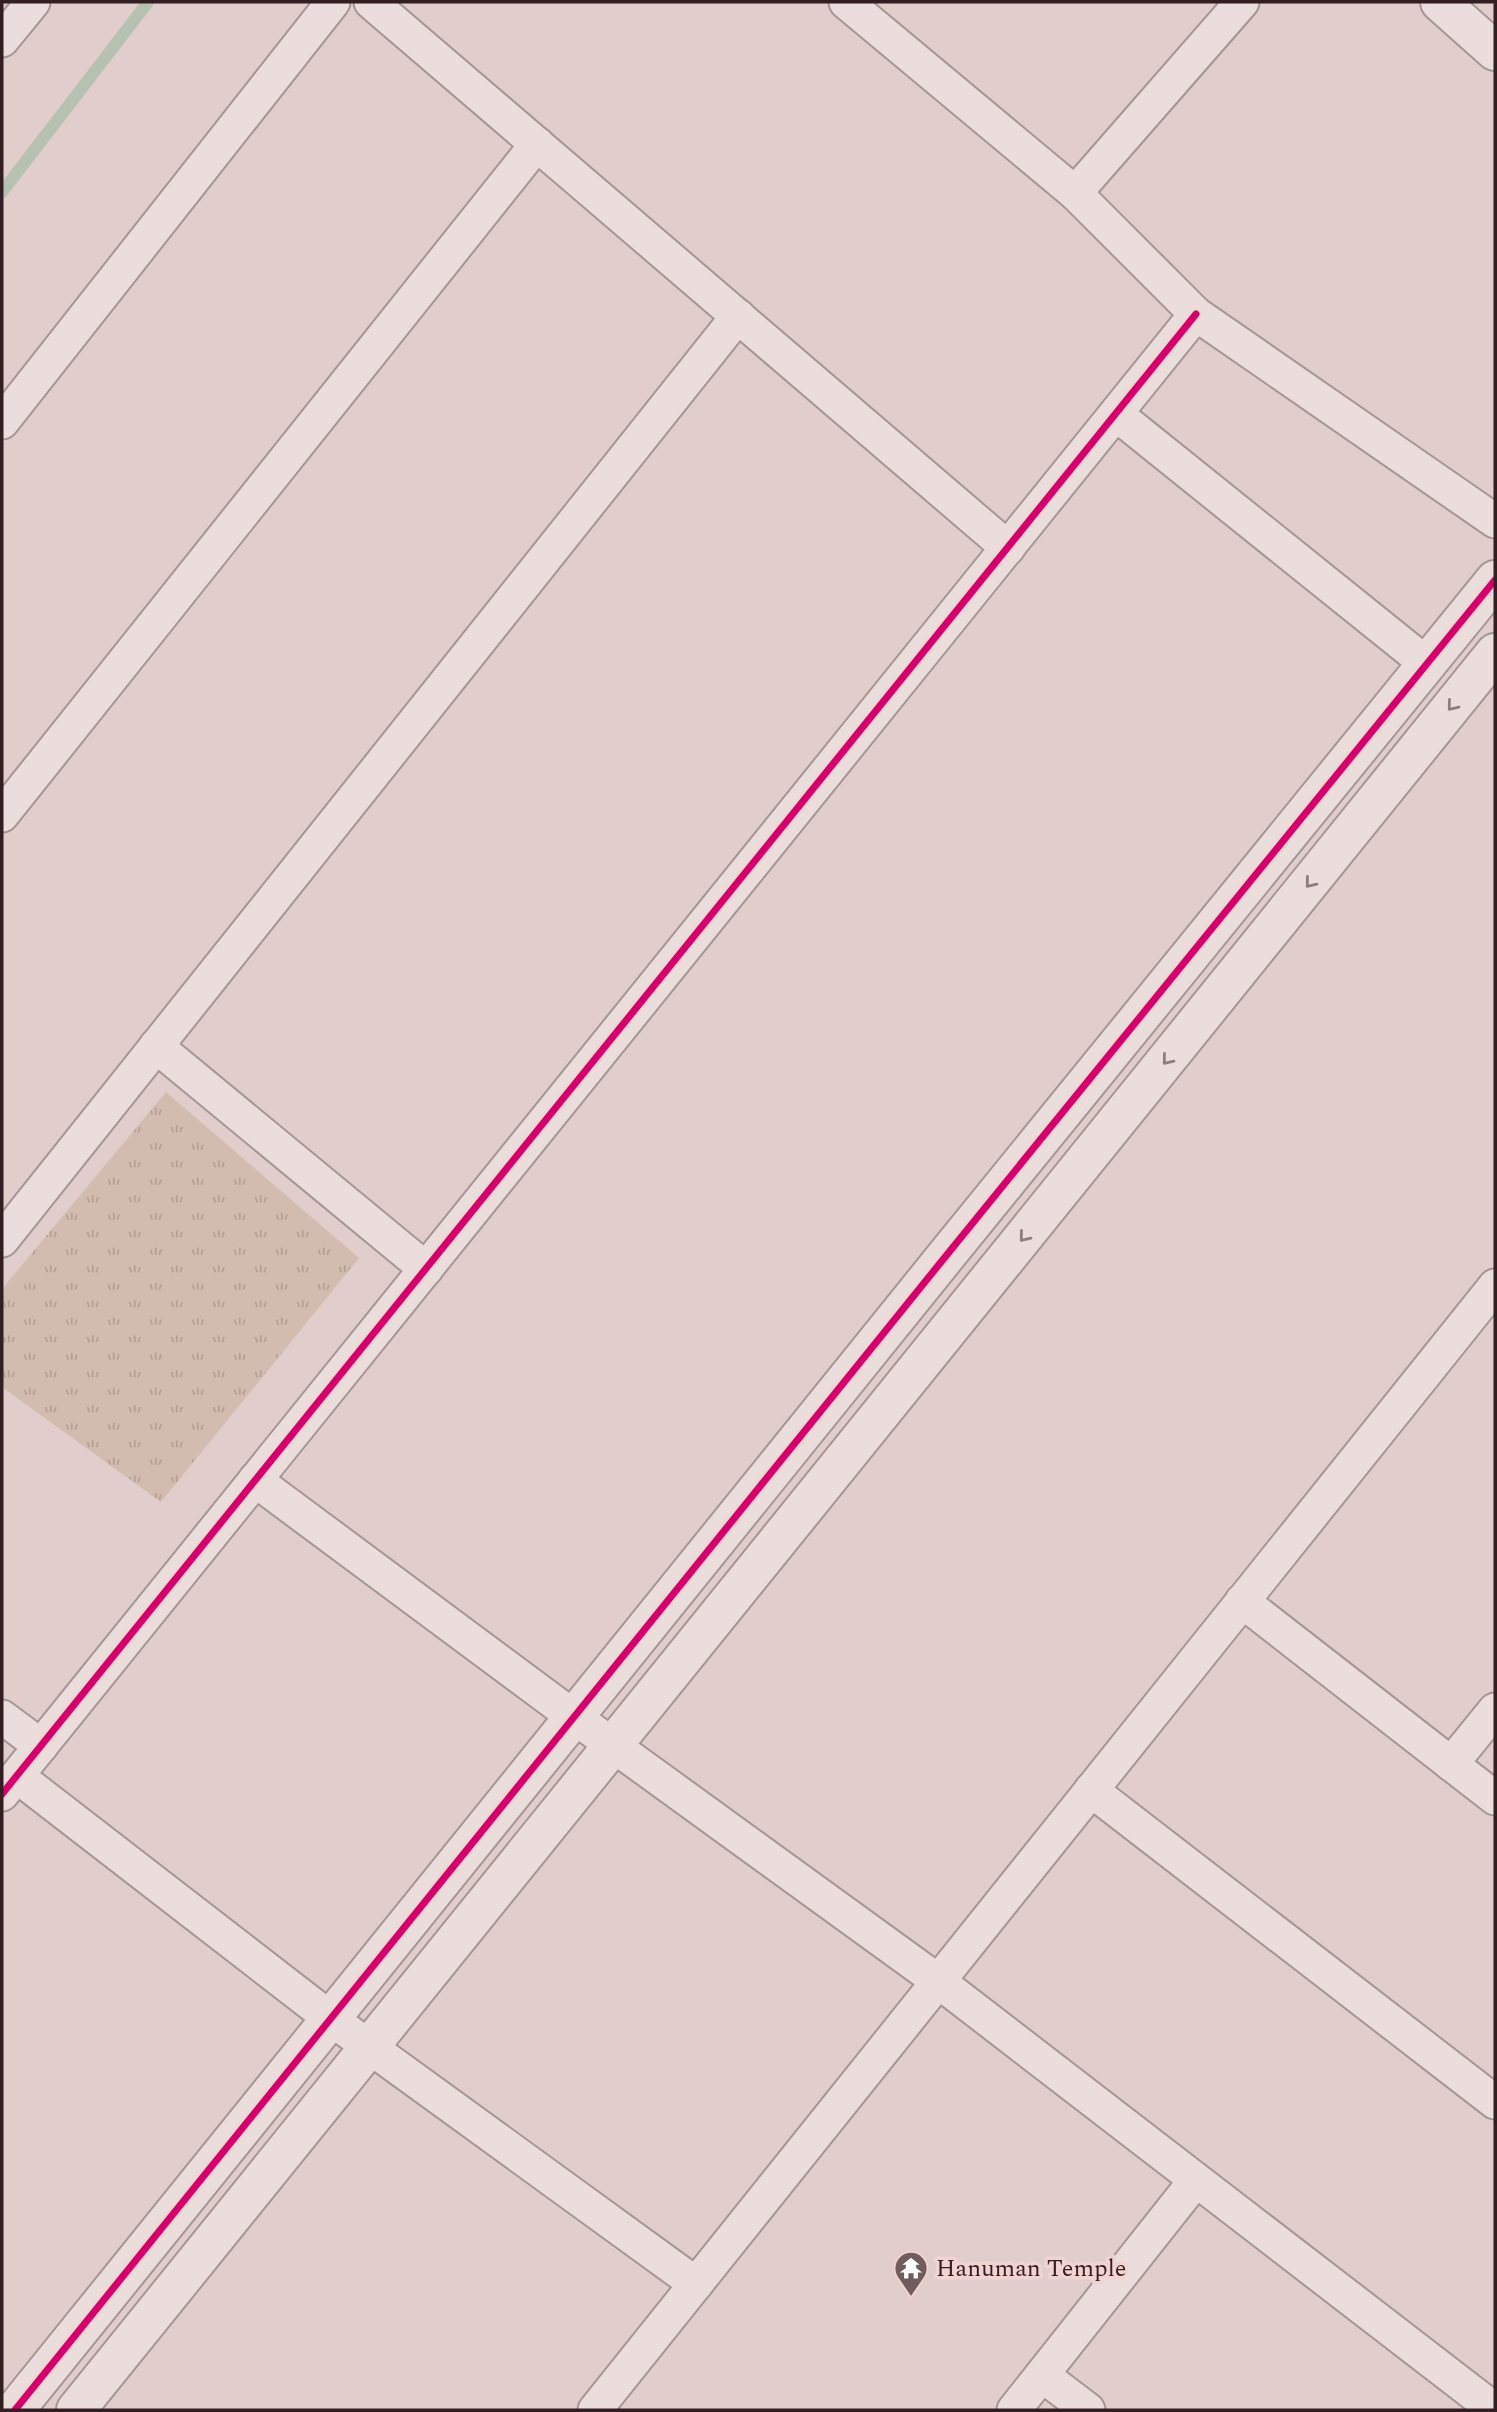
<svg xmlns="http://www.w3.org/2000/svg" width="1497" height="2412" font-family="Spectral,serif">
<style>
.park{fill:url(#park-tufts)}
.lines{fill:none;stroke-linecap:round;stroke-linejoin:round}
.stream{stroke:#b7c1b1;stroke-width:12}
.minor-casing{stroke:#a69595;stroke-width:37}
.tertiary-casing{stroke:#a69595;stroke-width:42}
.minor{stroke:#eadddc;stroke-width:33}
.tertiary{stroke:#eadddc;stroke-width:38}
.cycleway-casing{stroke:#f1d4d2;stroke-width:11}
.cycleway{stroke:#d6006c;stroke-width:7}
.oneway{stroke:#8e7e7f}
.labels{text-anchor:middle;stroke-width:7;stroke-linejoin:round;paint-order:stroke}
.poi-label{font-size:24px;fill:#331e22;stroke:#f1d4d2;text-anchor:start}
</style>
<defs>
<pattern id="park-tufts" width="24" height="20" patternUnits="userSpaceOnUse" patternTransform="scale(1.75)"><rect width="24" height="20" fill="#d2bbaf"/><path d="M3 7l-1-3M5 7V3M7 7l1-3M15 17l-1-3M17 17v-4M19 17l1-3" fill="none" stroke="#b5a096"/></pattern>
</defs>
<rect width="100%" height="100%" fill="#e1cdcb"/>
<!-- park -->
<path class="park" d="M166 1092 359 1258 161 1502 2 1387V1289Z"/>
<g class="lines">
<!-- stream -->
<path class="stream" d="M2 192 148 2"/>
<defs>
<g id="minor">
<path d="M371 2 1008 548"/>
<path d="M846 2 1075 193 1196 314 1495 521"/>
<path d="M2 40 33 2"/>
<path d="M1075 193 1242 2"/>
<path d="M1116 414 1427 664"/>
<path d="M2 422 333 2"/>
<path d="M2 815 537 144"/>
<path d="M156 1046 426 1269"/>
<path d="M2 1240 738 316"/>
<path d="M255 1480 574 1717 938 1981 1495 2410"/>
<path d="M1242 1601 1495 1798"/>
<path d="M2 1717 41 1746"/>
<path d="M1451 1764 1495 1710"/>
<path d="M17 1776 331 2019 696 2284"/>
<path d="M1091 1790 1495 2102"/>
<path d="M2 1794 1196 314"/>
<path d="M1042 2375 1088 2410"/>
<path d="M595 2410 1495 1286"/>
<path d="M1014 2410 1196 2180"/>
</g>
<g id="tertiary">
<path d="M1440 2 1495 51"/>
<path d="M15 2410 941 1262 1495 580"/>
<path d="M76 2410 1495 653"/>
</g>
</defs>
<!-- minor casing -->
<use href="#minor" class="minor-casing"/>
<!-- tertiary casing -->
<use href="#tertiary" class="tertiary-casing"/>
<!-- minor -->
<use href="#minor" class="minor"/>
<!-- tertiary -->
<use href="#tertiary" class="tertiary"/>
<defs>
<g id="cycleway">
<path d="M2 1794 1196 314"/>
<path d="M15 2410 941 1262 1495 580"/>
</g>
</defs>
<!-- cycleway casing -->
<use href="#cycleway" class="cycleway-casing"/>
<!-- cycleway -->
<use href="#cycleway" class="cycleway"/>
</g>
<!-- one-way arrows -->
<defs><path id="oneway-chevron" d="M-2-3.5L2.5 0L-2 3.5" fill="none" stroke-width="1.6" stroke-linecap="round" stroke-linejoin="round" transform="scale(1.75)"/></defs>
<g class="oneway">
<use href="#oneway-chevron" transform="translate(1452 706) rotate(129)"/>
<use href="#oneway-chevron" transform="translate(1310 883) rotate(129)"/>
<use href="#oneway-chevron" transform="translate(1167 1060) rotate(129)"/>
<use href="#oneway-chevron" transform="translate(1024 1237) rotate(129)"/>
</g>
<!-- icons -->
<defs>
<symbol id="temple-pin" viewBox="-11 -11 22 30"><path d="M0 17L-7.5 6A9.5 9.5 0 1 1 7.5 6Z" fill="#705b5d" stroke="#f1d4d2"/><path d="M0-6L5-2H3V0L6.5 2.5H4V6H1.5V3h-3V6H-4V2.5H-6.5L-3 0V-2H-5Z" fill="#fff"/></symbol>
</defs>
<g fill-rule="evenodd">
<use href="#temple-pin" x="892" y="2249" width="38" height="52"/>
</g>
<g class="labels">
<!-- poi labels -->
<g class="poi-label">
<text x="936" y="2276">Hanuman Temple</text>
</g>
</g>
<!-- border -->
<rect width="1497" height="2412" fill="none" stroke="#331e22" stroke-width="7"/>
</svg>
